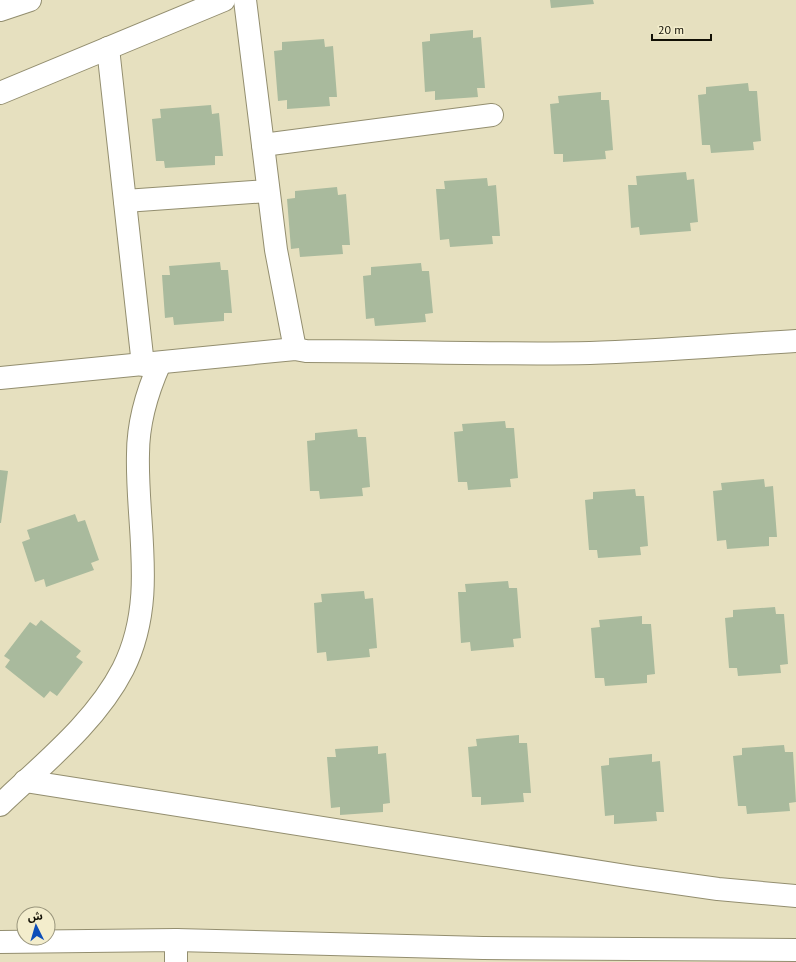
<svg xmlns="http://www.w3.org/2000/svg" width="796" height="962" font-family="'PT Sans','Noto Sans Arabic',sans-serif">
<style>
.building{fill:#a9ba9d}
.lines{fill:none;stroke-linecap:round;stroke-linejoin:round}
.minor-casing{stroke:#938e6f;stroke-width:24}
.minor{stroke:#fff;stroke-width:22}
</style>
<rect width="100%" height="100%" fill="#e6e0bf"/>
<!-- building -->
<g class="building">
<path d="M550 0H593L594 4 551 8Z"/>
<path d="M473 30V38L481 37 485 88H477L478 97 435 100V91L425 92 422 42 430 41V34Z"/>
<path d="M324 39 325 47 333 46 337 97H329L330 106 287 109V100L278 101 274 51 282 50V42Z"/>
<path d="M748 83 749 91H757L761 141 753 142 754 150 711 153 710 145H702L698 95 706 94V87Z"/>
<path d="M601 92V100H609L613 150 605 151 606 159 563 162V154H554L550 104 559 103 558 96Z"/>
<path d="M211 105 212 114 219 113 223 156H215V165L165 168 164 161H156L152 119 161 118 160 109Z"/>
<path d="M686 172 687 180 694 179 698 222 690 223 691 231 640 235 639 227 631 228 628 185H637L636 176Z"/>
<path d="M487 178 488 186 496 185 500 236H492L493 244 450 247 449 239 440 240 436 189H445L444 181Z"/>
<path d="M337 187 338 195 346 194 350 245H342L343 254 300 257 299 248 291 249 287 199 295 198V191Z"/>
<path d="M220 262 221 270H228L232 313H224V321L174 325 173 317 165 318 162 275H170L169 266Z"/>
<path d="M421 263 422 271H429L433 313 425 314 426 322 375 326 374 318 366 319 363 276 371 275V267Z"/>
<path d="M505 421 506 428H514L518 478 510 479 511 487 468 490 467 482H458L454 432 463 431 462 424Z"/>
<path d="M357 429 358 437H366L370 487 362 488 363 496 320 499 319 491H310L307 441 315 440V433Z"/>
<path d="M0 470 8 471 1 523H0Z"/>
<path d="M764 479 765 487 773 486 777 537H769V546L727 549 726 540 717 541 713 491 722 490 721 483Z"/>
<path d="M635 489 636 496H644L648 546 640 547 641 555 598 558 597 550H589L585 500 593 499V492Z"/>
<path d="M75 514 78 522 85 520 99 560 91 563 94 570 46 587 44 579 35 582 22 542 30 539 27 530Z"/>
<path d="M508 581 509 588H517L521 638 513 639 514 647 471 651 470 642 461 643 458 592H466L465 584Z"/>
<path d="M364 591 365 599 373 598 377 648 369 649 370 657 327 661 326 652 317 653 314 603 322 602 321 594Z"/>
<path d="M775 607 776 614H784L788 664 780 665 781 673 738 676 737 668H729L725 618 733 617V610Z"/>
<path d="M642 616V624H651L655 674 647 675V683L605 686 604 678H595L591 628 600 627 599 620Z"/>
<path d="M41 620 81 651 76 657 83 662 57 696 50 691 44 698 5 667 10 660 4 656 30 622 36 626Z"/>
<path d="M519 735V743H527L531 793H523L524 802 481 805V797H472L468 747 477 746 476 739Z"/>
<path d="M784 745 785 752H793L796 802 789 803 790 811 747 814 746 806H738L733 756 742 755V748Z"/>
<path d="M378 746V754L386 753 390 803 383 804V812L340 815V807L331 808 327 757H336L335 749Z"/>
<path d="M652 754V762L660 761 664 812H656L657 821 614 824V815L605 816 601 766 609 765V758Z"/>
</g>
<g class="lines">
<defs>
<g id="minor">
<path d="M245 0 276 250 295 349"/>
<path d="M0 10 30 0"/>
<path d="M108 48 143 365"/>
<path d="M0 93 224 0"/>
<path d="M263 145 492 115"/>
<path d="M125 201 268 191"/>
<path d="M0 378 295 349 306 351C401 351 495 355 590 353 659 351 727 345 796 341"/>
<path d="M25 781 633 877 718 889 796 896"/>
<path d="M0 805C43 764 96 722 123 669 158 600 136 526 138 454 138 422 147 392 160 363"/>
<path d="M0 942 176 940 483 948 796 950"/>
<path d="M176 962V940"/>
</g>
</defs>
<!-- minor casing -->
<use href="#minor" class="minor-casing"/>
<!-- minor -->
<use href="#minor" class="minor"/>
</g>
<!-- north arrow -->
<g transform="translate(36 926) rotate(355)"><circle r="19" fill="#f3edcc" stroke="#99957c"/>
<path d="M0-3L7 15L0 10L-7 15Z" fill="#0d4eb9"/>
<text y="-6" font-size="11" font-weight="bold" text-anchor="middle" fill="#121005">ش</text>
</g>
<!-- scale -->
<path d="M652 34v6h59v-6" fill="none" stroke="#121005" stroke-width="2"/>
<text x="658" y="34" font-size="12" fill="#121005" stroke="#f3edcc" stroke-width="3" paint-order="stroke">20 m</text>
</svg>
